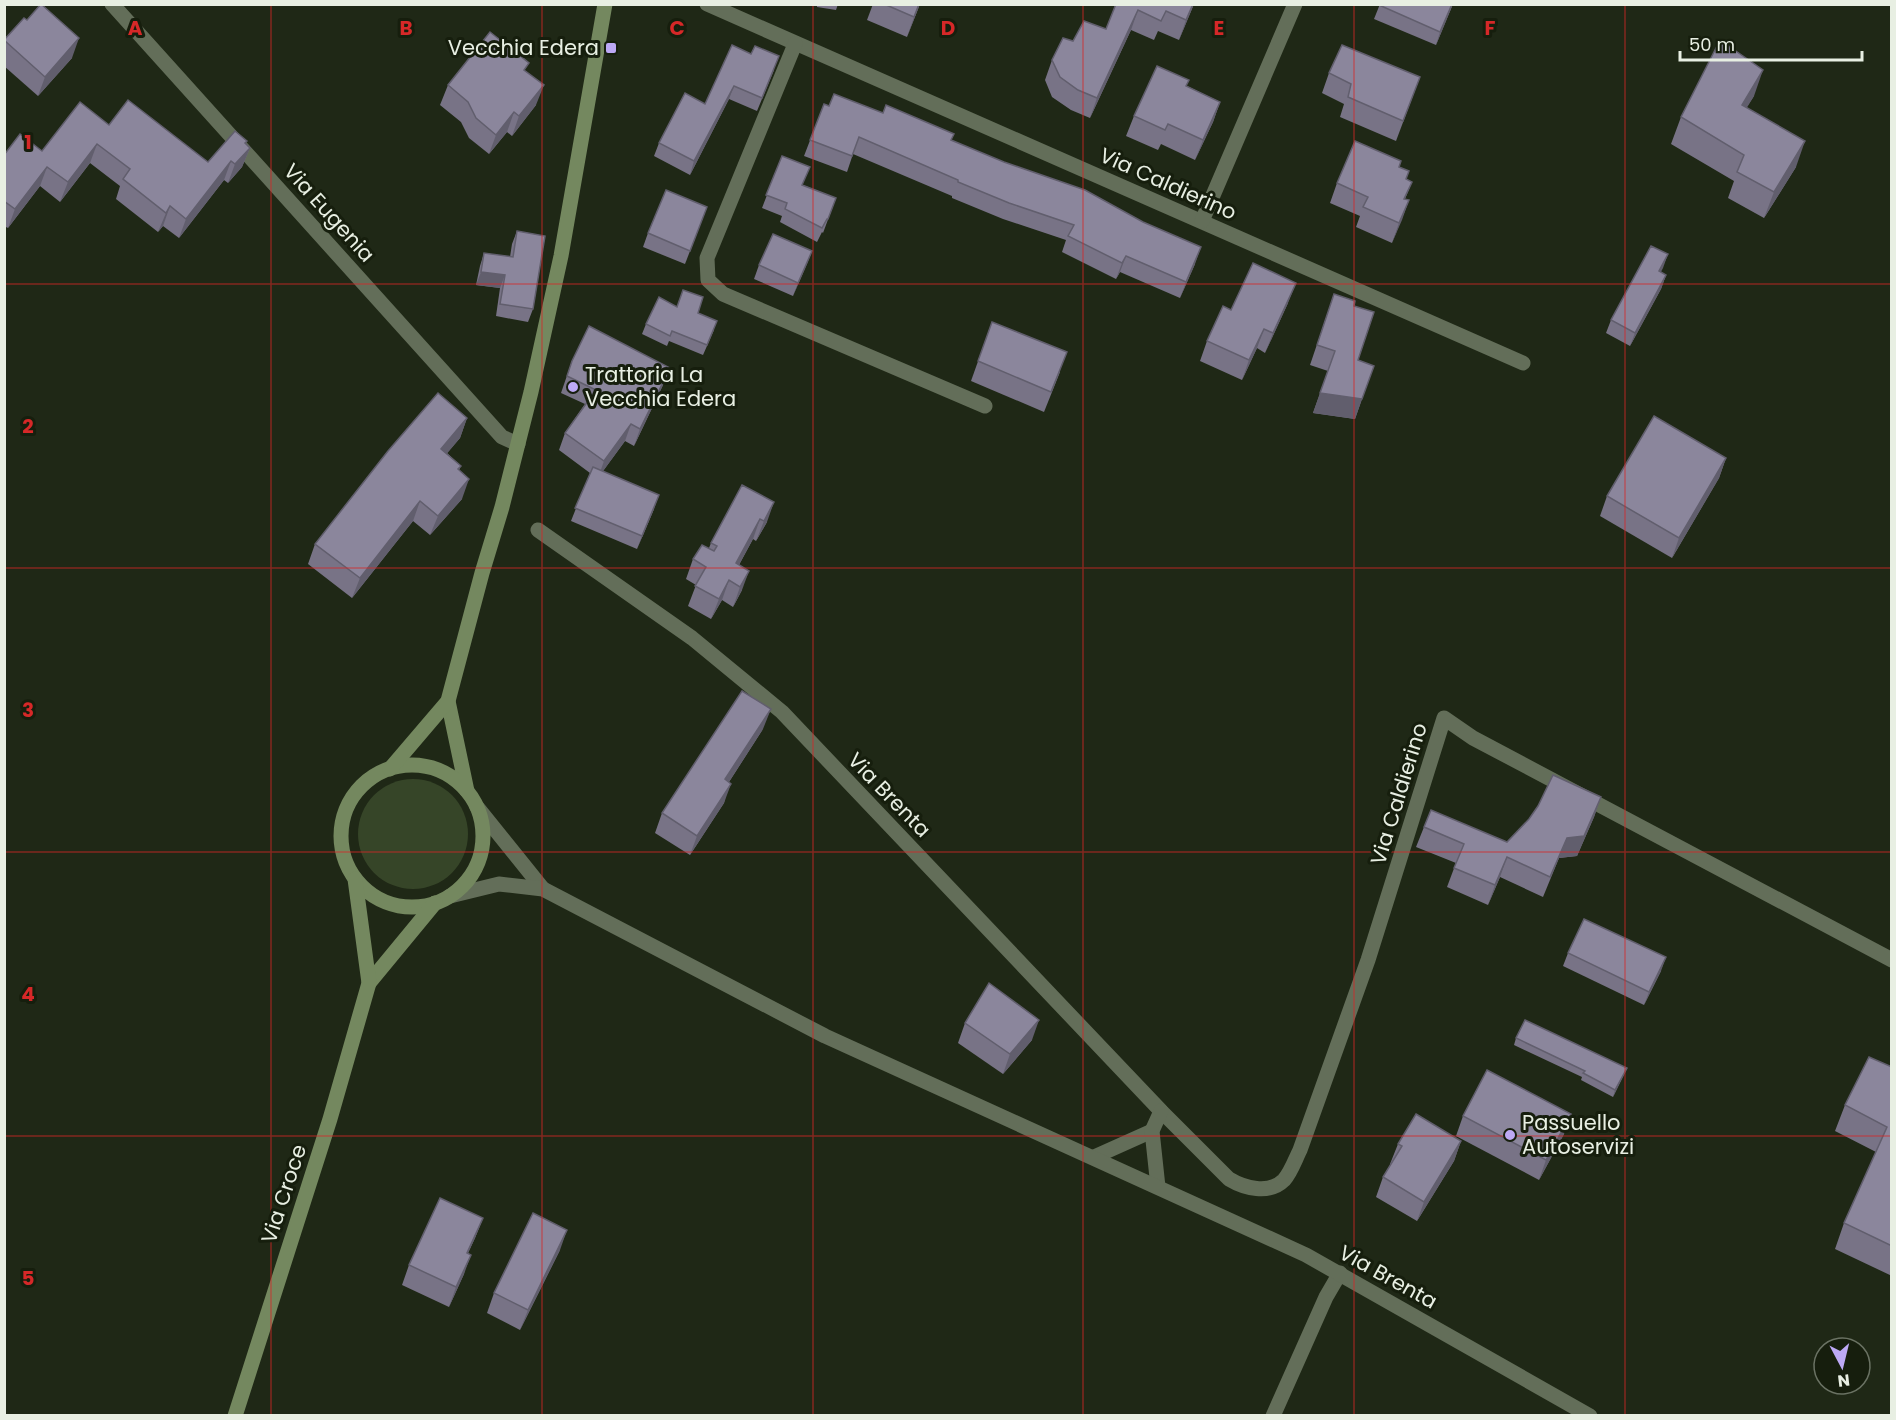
<svg xmlns="http://www.w3.org/2000/svg" width="1896" height="1420" font-family="Poppins,sans-serif">
<style>
.green{fill:#364528}
.lines{fill:none;stroke-linecap:round;stroke-linejoin:round}
.minor{stroke:#636e59;stroke-width:15}
.tertiary{stroke:#636e59;stroke-width:15}
.secondary{stroke:#74885f;stroke-width:15}
.wall{fill:#787386}
.shaded-wall{fill:#615e6d}
.building{fill:#8b869c;stroke:#615e6d;stroke-width:1.5}
.grid{fill:none;stroke:#d62828;stroke-width:1.5;stroke-opacity:0.55}
.poi-dot{fill:#bda9f5;stroke:#161e0d;stroke-width:2}
.labels{text-anchor:middle;stroke-width:6;stroke-linejoin:round;paint-order:stroke}
.poi-label{font-size:21px;fill:#e8efe3;stroke:#161e0d;text-anchor:start}
.street-label{font-size:21px;fill:#e8efe3;stroke:#161e0d}
.grid-label{font-size:20px;text-anchor:middle;font-weight:bold;fill:#d62828;stroke:#161e0d;stroke-width:6;stroke-linejoin:round;paint-order:stroke}
</style>
<rect width="100%" height="100%" fill="#1f2816"/>
<!-- green -->
<circle class="green" cx="413" cy="834" r="55"/>
<g class="lines">
<!-- minor -->
<g class="minor">
<path d="M112 4 502 437 518 444"/>
<path d="M707 4 1523 363"/>
<path d="M795 44 707 258 708 280 723 294 985 406"/>
<path d="M1202 221 1295 4"/>
<path d="M538 530 692 638 782 712 1161 1111 1229 1179C1244 1188 1269 1195 1284 1180 1291 1172 1295 1160 1300 1150L1368 960 1444 718 1473 738 1892 960"/>
<path d="M1094 1157 1152 1131"/>
<path d="M1158 1187 1152 1131 1161 1111"/>
<path d="M1273 1416 1326 1297 1340 1273"/>
</g>
<!-- tertiary -->
<g class="tertiary">
<path d="M477 807 543 889"/>
<path d="M450 896 499 884 543 889 825 1036 1306 1255 1590 1416"/>
</g>
<!-- secondary -->
<g class="secondary">
<path d="M448 701 467 791"/>
<circle cx="412" cy="836" r="71"/>
<path d="M390 769 448 701 482 573 502 507 531 392 561 256 605 4"/>
<path d="M369 983 435 903"/>
<path d="M235 1416 330 1119 369 983 355 879"/>
</g>
</g>
<!-- wall -->
<g class="wall">
<path d="M817 4H838L836 10 817 7Z"/>
<path d="M873 4H920L907 37 867 20Z"/>
<path d="M1116 4H1194L1179 40 1158 31 1154 40 1131 30 1090 118 1071 110 1052 97 1045 80 1052 60 1073 41 1106 29Z"/>
<path d="M1380 4H1453L1436 45 1374 19Z"/>
<path d="M4 39 72 58 38 96 4 66Z"/>
<path d="M732 45 774 70 757 111 729 99 690 175 654 156 659 143 705 104Z"/>
<path d="M526 71 536 105 512 136 507 132 489 154 469 138 461 122 440 105 448 85Z"/>
<path d="M1329 73 1420 77 1396 141 1340 117 1344 104 1322 93Z"/>
<path d="M1187 86 1220 102 1213 122 1195 160 1161 144 1158 150 1126 136 1134 116Z"/>
<path d="M1754 96 1746 108 1796 167 1764 218 1728 198 1734 181 1671 144 1681 117Z"/>
<path d="M824 104 951 140 1195 264 1180 298 1120 272 1116 279 1062 252 1066 240 1003 219 952 198V196L853 154 847 172 804 156Z"/>
<path d="M109 125 208 162 246 144 250 148 242 167 228 183 224 180 179 238 163 226 158 232 116 199 120 186 90 163 60 202 40 186 8 228 4 226V155L42 151Z"/>
<path d="M782 156 803 185 836 198 823 233 822 232 817 242 780 222 782 216 762 208Z"/>
<path d="M1399 167 1406 179 1412 182 1405 199 1409 200 1392 243 1356 227 1360 216 1330 203 1337 183Z"/>
<path d="M707 207 685 264 643 247 648 233Z"/>
<path d="M517 231 533 309 528 322 496 316 500 288 476 285 480 266 484 253 510 257 512 244Z"/>
<path d="M812 251 793 296 754 279 759 265Z"/>
<path d="M1668 254 1660 272 1666 275 1661 289 1630 346 1606 333 1611 320Z"/>
<path d="M1334 294 1354 306 1358 360 1362 399 1355 419 1313 413 1328 371 1310 365Z"/>
<path d="M1288 303 1265 353 1257 348 1242 380 1200 361 1207 341 1231 310Z"/>
<path d="M677 307 698 313 714 330 703 355 669 341 667 346 642 334 646 324Z"/>
<path d="M992 322 1060 372 1044 412 971 381Z"/>
<path d="M572 361 663 385 634 446 625 441 603 471 654 509 637 549 571 521 590 473 559 450 565 433 585 404 561 393Z"/>
<path d="M467 418 460 438 447 453 461 466 459 470 462 499 430 535 413 521 352 598 308 564 315 544Z"/>
<path d="M1726 458 1719 478 1672 558 1600 516 1607 496Z"/>
<path d="M742 485 767 522 756 541 753 539 739 565 742 590 733 607 722 600 711 619 688 606 696 585 686 579 693 559 709 548 711 543Z"/>
<path d="M763 729 729 782 724 803 690 855 655 833 662 813Z"/>
<path d="M1601 797 1594 817 1577 856 1559 858 1543 897 1500 877 1488 905 1447 887 1456 863 1416 847 1424 827 1507 842Z"/>
<path d="M1568 953 1661 971 1644 1005 1563 966Z"/>
<path d="M965 1023 1032 1040 1003 1074 958 1043Z"/>
<path d="M1516 1038 1627 1068 1613 1097 1581 1080 1582 1077 1514 1045Z"/>
<path d="M1892 1067V1276L1835 1249 1844 1223 1876 1152 1835 1131 1845 1105Z"/>
<path d="M1463 1116 1564 1134 1539 1180 1456 1136Z"/>
<path d="M1461 1141 1454 1161 1417 1221 1376 1197 1383 1177 1391 1164H1390L1398 1144Z"/>
<path d="M483 1218 475 1238 468 1253 464 1274 449 1307 402 1285 409 1265Z"/>
<path d="M560 1250 520 1330 487 1313 494 1293Z"/>
</g>
<!-- shaded-wall -->
<g class="shaded-wall">
<path d="M919 4H920L907 37 914 17Z"/>
<path d="M1193 4H1194L1179 40 1186 20Z"/>
<path d="M1452 4H1453L1436 45 1440 32Z"/>
<path d="M1138 10 1131 30 1090 118 1097 98Z"/>
<path d="M79 38 72 58 38 96 45 77Z"/>
<path d="M1763 70 1754 96 1732 132 1742 105Z"/>
<path d="M544 85 536 105 512 136 519 116Z"/>
<path d="M734 86 729 99 690 175 694 161Z"/>
<path d="M1220 102 1213 122 1195 160 1203 140Z"/>
<path d="M514 112 507 132 489 154 496 135Z"/>
<path d="M247 141 241 157 250 148 242 167 228 183 235 164Z"/>
<path d="M1805 141 1796 167 1764 218 1774 192Z"/>
<path d="M97 144 90 163 60 202 68 182Z"/>
<path d="M231 161 224 180 179 238 186 219Z"/>
<path d="M47 167 40 186 8 228 15 209Z"/>
<path d="M1409 200 1402 220 1392 243 1399 223Z"/>
<path d="M170 206 163 226 158 232 166 213Z"/>
<path d="M1201 247 1195 264 1180 298 1186 282Z"/>
<path d="M812 251 807 264 793 296 798 283Z"/>
<path d="M1668 254 1663 268 1654 285 1659 271Z"/>
<path d="M1126 256 1120 272 1116 279 1122 263Z"/>
<path d="M481 272 505 275 500 288 476 285Z"/>
<path d="M1666 275 1661 289 1630 346 1635 333Z"/>
<path d="M1296 283 1288 303 1265 353 1273 333Z"/>
<path d="M1264 329 1257 348 1242 380 1249 360Z"/>
<path d="M670 368 663 385 634 446 640 429Z"/>
<path d="M1320 393 1362 399 1355 419 1313 413Z"/>
<path d="M467 418 460 438 434 469 441 449Z"/>
<path d="M631 424 625 441 598 478 604 461Z"/>
<path d="M1726 458 1719 478 1672 558 1679 538Z"/>
<path d="M469 479 462 499 430 535 438 516Z"/>
<path d="M659 495 654 509 637 549 642 536Z"/>
<path d="M420 501 413 521 352 598 360 578Z"/>
<path d="M774 502 767 522 756 541 764 521Z"/>
<path d="M760 519 753 539 729 583 736 563Z"/>
<path d="M749 571 742 590 733 607 740 587Z"/>
<path d="M729 580 722 600 711 619 719 599Z"/>
<path d="M771 709 763 729 718 799 725 779Z"/>
<path d="M731 784 724 803 690 855 697 836Z"/>
<path d="M1601 797 1594 817 1577 856 1559 858 1543 897 1567 838Z"/>
<path d="M1507 857 1500 877 1488 905 1495 885Z"/>
<path d="M1666 957 1661 971 1644 1005 1649 992Z"/>
<path d="M1039 1020 1032 1040 1003 1074 1010 1054Z"/>
<path d="M1627 1068 1624 1075 1613 1097 1615 1090Z"/>
<path d="M1571 1114 1564 1134 1539 1180 1546 1160Z"/>
<path d="M1461 1141 1454 1161 1417 1221 1424 1202Z"/>
<path d="M483 1218 475 1238 459 1273 467 1253Z"/>
<path d="M567 1230 560 1250 520 1330 528 1310Z"/>
<path d="M471 1255 464 1274 449 1307 456 1287Z"/>
</g>
<!-- building -->
<g class="building">
<path d="M41 4 79 38 45 77 4 40 24 18 27 20Z"/>
<path d="M884 4H919L914 17Z"/>
<path d="M1116 4H1193L1186 20 1166 11 1161 21 1138 10 1097 98 1078 90 1060 77 1052 60 1063 38 1073 41 1084 21 1106 29Z"/>
<path d="M1380 4H1452L1440 32 1379 5Z"/>
<path d="M490 32 529 63 524 70 544 85 519 116 514 112 496 135 476 118 468 102 448 85Z"/>
<path d="M1720 40 1763 70 1742 105 1805 141 1774 192 1737 172 1744 155 1681 117Z"/>
<path d="M732 45 751 54 755 46 779 56 762 98 734 86 694 161 659 143 685 93 705 104Z"/>
<path d="M1342 45 1420 77 1403 121 1348 97 1351 84 1329 73Z"/>
<path d="M1157 66 1189 80 1186 86 1220 102 1203 140 1168 124 1165 130 1134 116Z"/>
<path d="M834 94 883 113 886 105 954 134 951 140 1004 162 1085 190 1143 222 1201 247 1186 282 1126 256 1122 263 1068 236 1074 225 1009 203 958 182V180L859 137 852 156 810 140 824 104 829 106Z"/>
<path d="M128 100 208 162 235 131 247 141 245 143 250 148 235 164 231 161 186 219 170 206 166 213 123 179 130 169 97 144 68 182 47 167 15 209 4 201V155L20 134 42 151 80 102 109 125Z"/>
<path d="M1355 141 1401 161 1399 167 1409 171 1406 179 1412 182 1404 199 1409 200 1399 223 1363 207 1368 197 1337 183Z"/>
<path d="M782 156 810 167 802 185 836 198 828 219H827L822 228 785 209 787 203 766 195Z"/>
<path d="M666 190 707 207 690 251 648 233Z"/>
<path d="M517 231 545 236 533 309 500 304 505 275 481 272 484 253 513 257Z"/>
<path d="M773 234 812 251 798 283 759 265Z"/>
<path d="M1651 246 1668 254 1659 271 1666 275 1635 333 1611 320Z"/>
<path d="M1253 263 1296 283 1273 333 1264 329 1249 360 1207 341 1223 306 1231 310Z"/>
<path d="M683 290 703 297 698 313 717 321 707 345 672 331 670 336 646 324 659 297 677 307Z"/>
<path d="M1334 294 1355 301 1354 306 1374 312 1358 360 1374 366 1362 399 1320 393 1335 351 1317 345Z"/>
<path d="M992 322 1067 352 1051 392 978 361Z"/>
<path d="M589 326 670 368 640 429 631 424 604 461 565 433 596 390 567 376 572 361Z"/>
<path d="M438 393 467 418 441 449 461 466 458 469 469 479 438 516 420 501 360 578 315 544 388 451Z"/>
<path d="M1654 416 1726 458 1679 538 1607 496Z"/>
<path d="M593 467 659 495 642 536 575 508Z"/>
<path d="M742 485 774 502 764 521 760 519 736 563 749 571 740 587 729 580 719 599 695 586 706 567 693 559 702 545 714 551 717 546 711 543Z"/>
<path d="M742 691 771 709 725 779 731 784 697 836 662 813Z"/>
<path d="M1553 775 1601 797 1584 836 1567 838 1550 877 1507 857 1495 885 1454 868 1464 844 1424 827 1431 810 1507 842 1529 819 1538 806Z"/>
<path d="M1584 919 1666 957 1649 992 1568 953Z"/>
<path d="M989 983 1039 1020 1010 1054 965 1023Z"/>
<path d="M1525 1020 1627 1068 1615 1090 1583 1073 1585 1071 1516 1038Z"/>
<path d="M1869 1057 1892 1067V1246L1844 1223 1887 1127 1845 1105Z"/>
<path d="M1487 1070 1571 1114 1546 1160 1463 1116Z"/>
<path d="M1416 1114 1461 1141 1424 1202 1383 1177 1402 1146 1398 1144Z"/>
<path d="M440 1198 483 1218 467 1253 471 1255 456 1287 409 1265Z"/>
<path d="M533 1213 567 1230 528 1310 494 1293Z"/>
</g>
<!-- grid -->
<path class="grid" d="M271 4V1416M542 4V1416M813 4V1416M1083 4V1416M1354 4V1416M1625 4V1416M4 284H1892M4 568H1892M4 852H1892M4 1136H1892"/>
<!-- markers -->
<g class="poi-dot">
<rect x="605" y="42" width="12" height="12" rx="3"/>
<circle cx="573" cy="387" r="6"/>
<circle cx="1510" cy="1135" r="6"/>
</g>
<g class="labels">
<!-- poi labels -->
<g class="poi-label">
<text x="599" y="55" text-anchor="end">Vecchia Edera</text>
<text x="585" y="382">Trattoria La<tspan x="585" dy="24">Vecchia Edera</tspan></text>
<text x="1522" y="1130">Passuello<tspan x="1522" dy="24">Autoservizi</tspan></text>
</g>
<!-- street labels -->
<g class="street-label">
<text transform="translate(1168 184) rotate(24)" y="7">Via Caldierino</text>
<text transform="translate(329 213) rotate(48)" y="7">Via Eugenia</text>
<text transform="translate(1399 794) rotate(-73)" y="7">Via Caldierino</text>
<text transform="translate(889 795) rotate(46)" y="7">Via Brenta</text>
<text transform="translate(284 1194) rotate(-72)" y="7">Via Croce</text>
<text transform="translate(1388 1277) rotate(29)" y="7">Via Brenta</text>
</g>
</g>
<g class="grid-label">
<text x="135" y="35">A</text>
<text x="406" y="35">B</text>
<text x="677" y="35">C</text>
<text x="948" y="35">D</text>
<text x="1219" y="35">E</text>
<text x="1490" y="35">F</text>
<text x="28" y="149">1</text>
<text x="28" y="433">2</text>
<text x="28" y="717">3</text>
<text x="28" y="1001">4</text>
<text x="28" y="1285">5</text>
</g>
<!-- border -->
<rect width="1896" height="1420" fill="none" stroke="#e8efe3" stroke-width="12"/>
<!-- north arrow -->
<g transform="translate(1842 1366) rotate(173)"><circle r="28" fill="#161e0d" stroke="#6a7263" stroke-width="1.5"/>
<path d="M0-4.5L10 22L0 15L-10 22Z" fill="#bda9f5"/>
<text y="-9" font-size="16" font-weight="bold" text-anchor="middle" fill="#e8efe3">N</text>
</g>
<!-- scale -->
<path d="M1680 51v9h182v-9" fill="none" stroke="#e8efe3" stroke-width="3"/>
<text x="1689" y="51" font-size="18" fill="#e8efe3" stroke="#161e0d" stroke-width="4.5" paint-order="stroke">50 m</text>
</svg>
